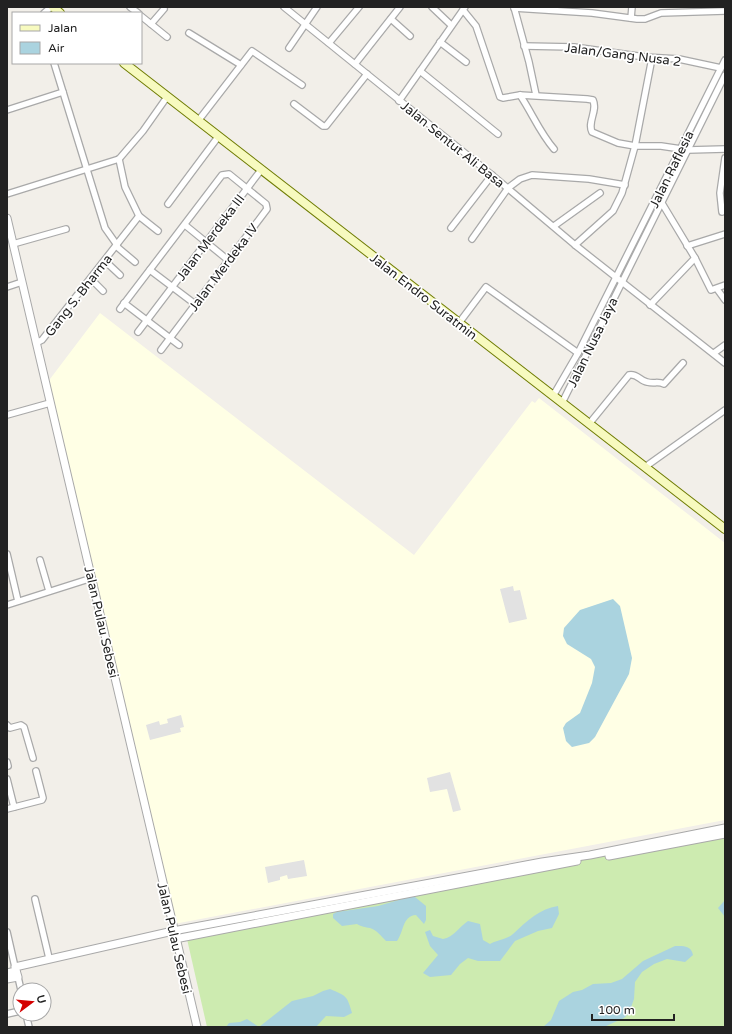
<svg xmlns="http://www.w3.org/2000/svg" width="732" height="1034" font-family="'Varela Round',sans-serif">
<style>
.education{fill:#ffffe5}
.grass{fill:#cdebb0}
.parking{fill:#e2e2e2}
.water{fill:#aad3df}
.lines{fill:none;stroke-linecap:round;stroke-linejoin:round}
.minor-casing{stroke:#a9a9a9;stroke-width:8}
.tertiary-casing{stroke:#a9a9a9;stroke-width:9}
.secondary-casing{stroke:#707d05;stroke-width:10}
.minor{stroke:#fff;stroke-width:5.5}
.tertiary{stroke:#fff;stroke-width:7}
.secondary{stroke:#f7fabf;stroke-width:8}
.labels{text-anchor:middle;stroke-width:3.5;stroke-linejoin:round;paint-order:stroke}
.street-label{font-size:13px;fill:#222;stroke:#fff}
</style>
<rect width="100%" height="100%" fill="#f2efe9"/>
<!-- education -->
<path class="education" d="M100 313 414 555 532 401 535 403 539 398 725 543V820L174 924 47 383Z"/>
<!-- grass -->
<path class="grass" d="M725 831V1027H207L187 939Z"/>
<!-- parking -->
<g class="parking">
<path d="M513 586 514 591 520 590 527 619 509 623 500 589Z"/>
<path d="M181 715 184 727 180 728 181 732 150 740 146 725 159 721 160 725 168 723 167 719Z"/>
<path d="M450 772 461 810 453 812 447 789 430 792 427 778Z"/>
<path d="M304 860 307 876 288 879 287 875 280 877V880L268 883 265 867Z"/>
</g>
<!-- water -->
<g class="water">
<path d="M613 599 620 606 632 658 629 674 595 737 589 743 572 747 566 741 563 728 566 723 580 713 592 683 595 667 591 659 567 644 563 636 564 628 580 610Z"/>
<path d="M409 897H415L426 906V920L424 924 416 915C402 916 404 932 397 941H386C381 936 377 930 370 928 365 927 362 927 357 924L342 926 333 918V914L337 912 378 906Z"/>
<path d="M725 900V917L718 908Z"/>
<path d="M558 906 559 914 552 928 538 931 515 941 500 961H478L468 958 460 964 451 975 430 977 423 973 438 955 430 946 425 932 430 930 433 936 443 939C454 937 459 927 468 921L480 924 483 940 490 944C497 940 508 939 513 934 527 921 539 909 558 906Z"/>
<path d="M675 946C683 946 691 945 693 955L685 962 667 959 654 964 642 972 635 982 634 999 629 1013 624 1018 604 1027H543L551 1020 559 1001 573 992 582 990 593 984 611 983 622 979 643 961Z"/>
<path d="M330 989C346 996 347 995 352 1013L344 1017 326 1016 316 1027H226L229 1023 240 1022 247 1019 259 1027 292 1001 313 996 323 991Z"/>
</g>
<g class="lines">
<defs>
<g id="minor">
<path d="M130 7 138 13"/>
<path d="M284 7 492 175 575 245 725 363"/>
<path d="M432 7 451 25"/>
<path d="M514 7 529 62 536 95"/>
<path d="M514 8 592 13 637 19H645L661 13 725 11"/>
<path d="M463 10 476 26 500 97 503 98 520 95 587 99 593 100C598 111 587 122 592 132L618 143 635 146H661L688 150 725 149"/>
<path d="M44 13 51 7"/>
<path d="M141 16 167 37"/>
<path d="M631 18 632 7"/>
<path d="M391 19 410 36"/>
<path d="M151 24 164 9"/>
<path d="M189 33 241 65"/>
<path d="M440 42 466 62"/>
<path d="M329 43 359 7"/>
<path d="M524 46 574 47 645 57 679 59 721 68"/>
<path d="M289 48 317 7"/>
<path d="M54 63 105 228 117 245"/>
<path d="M355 64 400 7"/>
<path d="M420 71 498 134"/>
<path d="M520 95C532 113 540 133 554 149"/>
<path d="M399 101 465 7"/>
<path d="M294 104 323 126H326L367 74"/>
<path d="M7 110 63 92"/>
<path d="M198 121 252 51 302 85"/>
<path d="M119 159 125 187 139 216 158 231"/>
<path d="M7 194 119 159 143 131 167 97"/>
<path d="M660 200 695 258 711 290 725 285"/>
<path d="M168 204 218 137"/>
<path d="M722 212 720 193 725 158"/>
<path d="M185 225 228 260"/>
<path d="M554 226 600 193"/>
<path d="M451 228 492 175"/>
<path d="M472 239 508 188 520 179 532 175 589 179 625 185"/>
<path d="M13 244 66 229"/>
<path d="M575 245 613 211 622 193 635 146 652 58"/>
<path d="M116 246 135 262"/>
<path d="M687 246 725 234"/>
<path d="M105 261 120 275"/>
<path d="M150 270 195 304"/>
<path d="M91 279 103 291"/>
<path d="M7 287 22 282"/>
<path d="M717 289 725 300"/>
<path d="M124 303 179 345"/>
<path d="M650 305 695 258"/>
<path d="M120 309 222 175 229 174 266 204 267 209 161 350"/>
<path d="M459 323 486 287 578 353"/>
<path d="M138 332 261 170"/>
<path d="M36 343 42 340 139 216"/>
<path d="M714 353 725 345"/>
<path d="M553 396 578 353 725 60"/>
<path d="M562 403 725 75"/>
<path d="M7 415 50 403"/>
<path d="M589 424 629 375C637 373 640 381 647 382 654 384 658 381 664 384L683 363"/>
<path d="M645 467 725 410"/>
<path d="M7 554 18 601"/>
<path d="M40 560 49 591"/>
<path d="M7 605 92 578"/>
<path d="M7 725 10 728 21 725 24 727 33 758"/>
<path d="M7 762 8 766"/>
<path d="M7 779 14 807"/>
<path d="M7 809 42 800 43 798 36 771"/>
<path d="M35 899 49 958"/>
<path d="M7 932 15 967"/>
<path d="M18 977 21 990"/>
<path d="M7 1014 20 1011"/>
<path d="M26 1014 29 1027"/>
</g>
<g id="tertiary">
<path d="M7 218 197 1027"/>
<path d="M609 856 725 834"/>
<path d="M175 939 577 861"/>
<path d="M7 973 16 971"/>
<path d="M7 979 18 977 15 967 173 931 542 862 590 855 725 828"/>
</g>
<g id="secondary">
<path d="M53 7 60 13"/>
<path d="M124 63 725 529"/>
</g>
</defs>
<!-- minor casing -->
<use href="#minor" class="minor-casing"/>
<!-- tertiary casing -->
<use href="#tertiary" class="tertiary-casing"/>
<!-- secondary casing -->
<use href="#secondary" class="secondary-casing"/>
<!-- minor -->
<use href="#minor" class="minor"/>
<!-- tertiary -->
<use href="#tertiary" class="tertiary"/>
<!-- secondary -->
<use href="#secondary" class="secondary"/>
</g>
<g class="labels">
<!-- street labels -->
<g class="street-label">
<text transform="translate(623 54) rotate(7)" y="5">Jalan/Gang Nusa 2</text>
<text transform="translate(453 144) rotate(39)" y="5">Jalan Sentut Ali Basa</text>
<text transform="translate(671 169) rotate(-64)" y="5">Jalan Raflesia</text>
<text transform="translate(210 237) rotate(-53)" y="5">Jalan Merdeka III</text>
<text transform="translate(223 267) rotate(-53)" y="5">Jalan Merdeka IV</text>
<text transform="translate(78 295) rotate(-52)" y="5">Gang S. Bharma</text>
<text transform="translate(424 296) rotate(38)" y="5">Jalan Endro Suratmin</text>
<text transform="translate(592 342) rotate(-64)" y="5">Jalan Nusa Jaya</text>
<text transform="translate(102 622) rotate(77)" y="5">Jalan Pulau Sebesi</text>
<text transform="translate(175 938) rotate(77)" y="5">Jalan Pulau Sebesi</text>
</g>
</g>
<!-- border -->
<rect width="732" height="1034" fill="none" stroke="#222222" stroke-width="16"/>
<!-- legend -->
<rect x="12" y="12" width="130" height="52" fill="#ffffff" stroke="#a7a7a7"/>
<rect x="20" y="25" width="20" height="6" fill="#f7fabf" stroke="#a7a7a7"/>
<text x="48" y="32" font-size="12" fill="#222222">Jalan</text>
<rect x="20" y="42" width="20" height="12" fill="#aad3df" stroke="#a7a7a7"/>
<text x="48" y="52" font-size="12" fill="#222222">Air</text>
<!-- north arrow -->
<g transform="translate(32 1002) rotate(74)"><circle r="19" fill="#ffffff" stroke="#a7a7a7"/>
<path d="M0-3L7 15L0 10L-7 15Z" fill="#d40000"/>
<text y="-6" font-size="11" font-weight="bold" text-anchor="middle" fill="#222222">U</text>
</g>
<!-- scale -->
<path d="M592 1014v6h82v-6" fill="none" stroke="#222222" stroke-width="2"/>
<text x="598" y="1014" font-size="12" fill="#222222" stroke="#ffffff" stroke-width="3" paint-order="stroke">100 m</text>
</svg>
